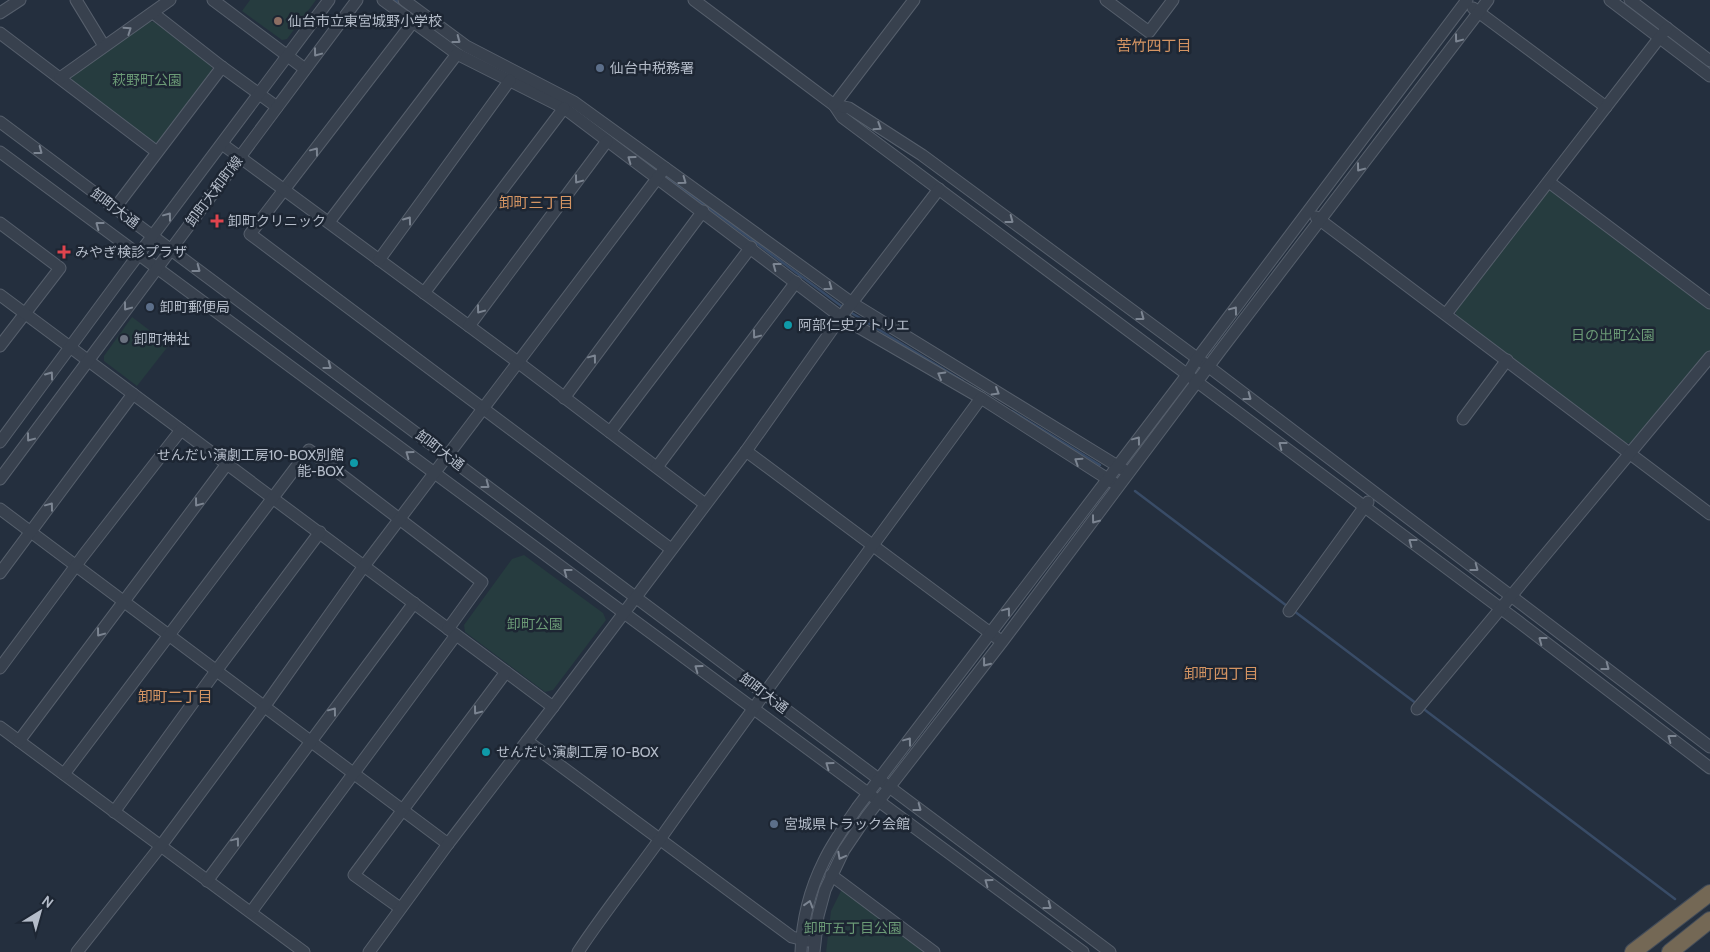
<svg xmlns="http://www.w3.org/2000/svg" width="1710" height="952" font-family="Cabin,'Noto Sans JP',sans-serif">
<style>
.green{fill:#263c3f}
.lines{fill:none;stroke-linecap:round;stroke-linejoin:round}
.stream{stroke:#394c67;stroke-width:2.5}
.minor-casing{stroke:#565f6c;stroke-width:13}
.highway-casing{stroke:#434c59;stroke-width:18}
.minor{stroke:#38414e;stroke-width:11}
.highway{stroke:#746855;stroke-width:16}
.oneway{stroke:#7c8592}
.education-dot{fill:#8d6e63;stroke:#1d2633;stroke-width:2}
.service-dot{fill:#5c6f8a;stroke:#1d2633;stroke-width:2}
.health-dot{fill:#e0444e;stroke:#1d2633;stroke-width:2}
.culture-dot{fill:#0f9aa8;stroke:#1d2633;stroke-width:2}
.worship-dot{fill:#6b7280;stroke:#1d2633;stroke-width:2}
.labels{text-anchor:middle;stroke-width:5;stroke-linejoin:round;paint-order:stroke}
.poi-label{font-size:14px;fill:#b4bcc9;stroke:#1d2633;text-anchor:start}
.park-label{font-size:14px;fill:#6b9a76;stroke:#1d2633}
.street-label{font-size:14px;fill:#b4bcc9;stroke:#1d2633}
.neighbourhood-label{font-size:15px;fill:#d59563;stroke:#1d2633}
</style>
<rect width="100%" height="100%" fill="#242f3e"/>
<!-- green -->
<g class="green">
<path d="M250 0H316L287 39 282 40 242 11Z"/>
<path d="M147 21 154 22 211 64 213 72 162 140 153 144 72 84 71 75Z"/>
<path d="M1554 190 1710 307V351L1631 443H1624L1456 317V310L1548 191Z"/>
<path d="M132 317 169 345 137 386 104 361V356Z"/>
<path d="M524 555 603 613 606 620 553 690 545 692 465 632 464 625 512 559Z"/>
<path d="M842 889 927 952H826L831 911Z"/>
</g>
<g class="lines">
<!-- stream -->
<g class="stream">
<path d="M395 0 437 33"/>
<path d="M619 142 659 171"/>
<path d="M663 174 844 308"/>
<path d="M850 312 963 381"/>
<path d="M1012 411 1100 465"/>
<path d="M1135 491 1287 606"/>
<path d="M1294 611 1417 704"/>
<path d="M1421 707 1675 899"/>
</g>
<defs>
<g id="minor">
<path d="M76 0 104 46"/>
<path d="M213 0 305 69"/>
<path d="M383 0 457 54 564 108 841 317 981 398 1114 483"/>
<path d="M404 0 466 46 574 102 852 303 1124 470"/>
<path d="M694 0 834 105 842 117 1519 622 1710 768"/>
<path d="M1106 0 1149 32 1173 0"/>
<path d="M1610 0 1710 76"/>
<path d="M1630 0 1710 61"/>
<path d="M1473 8 1606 107"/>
<path d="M0 13 20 0"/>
<path d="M153 13 222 67 277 107"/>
<path d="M413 22 250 234 671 549"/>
<path d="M0 33 157 152"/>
<path d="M60 78 170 0"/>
<path d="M834 105 849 108 922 155 1209 367 1710 747"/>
<path d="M834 105 914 0"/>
<path d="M0 122 1110 952"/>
<path d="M222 144 511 357 705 504"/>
<path d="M0 152 1083 952"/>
<path d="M1549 182 1710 303"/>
<path d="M115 208 222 67"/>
<path d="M1316 217 1710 514"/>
<path d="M329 222 457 54"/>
<path d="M0 223 60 268 0 346"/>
<path d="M379 260 510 80"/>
<path d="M424 293 564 108"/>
<path d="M0 295 553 707"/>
<path d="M1446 314 1667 28"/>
<path d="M469 326 607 141"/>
<path d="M564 398 703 211"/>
<path d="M1463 419 1507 360"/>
<path d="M610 432 751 247"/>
<path d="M0 442 127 270 329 0"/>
<path d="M746 451 997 638"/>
<path d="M657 467 796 282"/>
<path d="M0 479 357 0"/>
<path d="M0 509 448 844"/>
<path d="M0 573 133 394"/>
<path d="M1289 611 1368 502"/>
<path d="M0 668 83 556 181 430"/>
<path d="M1417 709 1710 357"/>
<path d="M0 727 304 952"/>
<path d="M19 741 227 464"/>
<path d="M527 741 792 937 808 941"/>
<path d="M64 774 309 450 482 582 448 629"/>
<path d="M114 812 216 671 320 532"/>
<path d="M831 875 934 952"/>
<path d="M207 881 414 603"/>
<path d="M400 908 354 875 506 672"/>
<path d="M251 912 456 635"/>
<path d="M77 952 160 847 264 707 364 566 665 168"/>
<path d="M369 952 448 844 553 707 746 451 841 317 939 189"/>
<path d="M578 952C605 911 636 873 665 832 768 686 875 543 981 398"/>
<path d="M801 952C802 921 810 889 824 861 833 842 845 826 857 808L1187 375 1197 359 1467 0"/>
<path d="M814 952 818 916 825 890 844 850 867 816 1002 642 1220 351 1488 0"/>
</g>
<g id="highway">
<path d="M1633 952 1710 893"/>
<path d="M1670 952 1710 920"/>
</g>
</defs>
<!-- minor casing -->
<use href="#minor" class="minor-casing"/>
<!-- highway casing -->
<use href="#highway" class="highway-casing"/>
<!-- minor -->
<use href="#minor" class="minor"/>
<!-- highway -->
<use href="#highway" class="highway"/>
</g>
<!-- one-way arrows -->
<defs><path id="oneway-chevron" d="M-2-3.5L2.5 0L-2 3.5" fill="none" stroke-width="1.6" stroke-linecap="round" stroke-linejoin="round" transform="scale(1.25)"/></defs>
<g class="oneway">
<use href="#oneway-chevron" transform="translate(128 30) rotate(-34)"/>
<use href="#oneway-chevron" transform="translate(1458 39) rotate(127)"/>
<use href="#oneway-chevron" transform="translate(457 40) rotate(37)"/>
<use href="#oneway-chevron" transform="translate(317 53) rotate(127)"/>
<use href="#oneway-chevron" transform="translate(878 127) rotate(33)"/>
<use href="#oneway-chevron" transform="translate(39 151) rotate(37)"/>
<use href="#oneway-chevron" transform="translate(315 151) rotate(-53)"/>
<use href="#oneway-chevron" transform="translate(631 159) rotate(-144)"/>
<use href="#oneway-chevron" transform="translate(1360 168) rotate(127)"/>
<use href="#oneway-chevron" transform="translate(578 180) rotate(127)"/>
<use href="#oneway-chevron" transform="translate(683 181) rotate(36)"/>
<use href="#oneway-chevron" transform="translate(168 216) rotate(-53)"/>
<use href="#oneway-chevron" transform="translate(408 220) rotate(-54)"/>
<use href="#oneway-chevron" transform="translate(1010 220) rotate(37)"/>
<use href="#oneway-chevron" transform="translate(99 225) rotate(-143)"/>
<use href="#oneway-chevron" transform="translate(776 266) rotate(-143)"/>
<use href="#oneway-chevron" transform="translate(197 269) rotate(37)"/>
<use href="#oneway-chevron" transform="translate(829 287) rotate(36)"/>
<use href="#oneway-chevron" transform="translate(127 307) rotate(127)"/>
<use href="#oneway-chevron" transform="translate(480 310) rotate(127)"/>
<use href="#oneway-chevron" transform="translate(1234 310) rotate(-53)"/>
<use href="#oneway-chevron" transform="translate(1141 317) rotate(37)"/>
<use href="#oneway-chevron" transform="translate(756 335) rotate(127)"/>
<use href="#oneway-chevron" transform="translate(593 358) rotate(-53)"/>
<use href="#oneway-chevron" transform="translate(328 366) rotate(37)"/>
<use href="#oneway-chevron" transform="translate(50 375) rotate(-54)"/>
<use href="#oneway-chevron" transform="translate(941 375) rotate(-150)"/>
<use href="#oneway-chevron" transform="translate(996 392) rotate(31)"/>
<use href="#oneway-chevron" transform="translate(1248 397) rotate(37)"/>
<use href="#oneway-chevron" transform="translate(30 438) rotate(127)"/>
<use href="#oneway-chevron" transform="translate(1137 440) rotate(-53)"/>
<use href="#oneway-chevron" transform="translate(1282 445) rotate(-143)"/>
<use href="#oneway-chevron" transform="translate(409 454) rotate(-144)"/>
<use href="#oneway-chevron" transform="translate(1078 461) rotate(-147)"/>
<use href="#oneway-chevron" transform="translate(486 485) rotate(37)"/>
<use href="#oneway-chevron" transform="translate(198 503) rotate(127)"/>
<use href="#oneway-chevron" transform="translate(50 506) rotate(-53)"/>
<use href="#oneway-chevron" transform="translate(1095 520) rotate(127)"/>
<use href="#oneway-chevron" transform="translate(1412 542) rotate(-143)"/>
<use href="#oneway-chevron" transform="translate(1475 568) rotate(37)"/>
<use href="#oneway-chevron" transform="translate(567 572) rotate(-143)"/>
<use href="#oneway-chevron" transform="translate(1007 611) rotate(-53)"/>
<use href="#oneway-chevron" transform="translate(100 633) rotate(127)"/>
<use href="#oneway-chevron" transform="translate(1542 640) rotate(-143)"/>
<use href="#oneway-chevron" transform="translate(986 663) rotate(128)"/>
<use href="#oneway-chevron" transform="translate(1606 667) rotate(37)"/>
<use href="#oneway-chevron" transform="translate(698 668) rotate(-144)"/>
<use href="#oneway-chevron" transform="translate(333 711) rotate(-53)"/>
<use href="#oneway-chevron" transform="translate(477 711) rotate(127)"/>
<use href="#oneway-chevron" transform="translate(1671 738) rotate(-143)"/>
<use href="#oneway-chevron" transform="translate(908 741) rotate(-53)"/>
<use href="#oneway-chevron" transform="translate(829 765) rotate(-144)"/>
<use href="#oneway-chevron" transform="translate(918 808) rotate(37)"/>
<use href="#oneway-chevron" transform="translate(236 841) rotate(-53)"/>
<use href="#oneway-chevron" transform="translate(841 856) rotate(118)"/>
<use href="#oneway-chevron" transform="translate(988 882) rotate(-144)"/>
<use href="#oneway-chevron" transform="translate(809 904) rotate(-73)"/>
<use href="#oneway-chevron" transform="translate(1048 906) rotate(37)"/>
</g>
<!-- markers -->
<circle class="education-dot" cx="278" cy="21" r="5"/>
<g class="service-dot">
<circle cx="600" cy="68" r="5"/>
<circle cx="150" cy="307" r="5"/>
<circle cx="774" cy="824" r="5"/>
</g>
<g class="health-dot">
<path d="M214.5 213.5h5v5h5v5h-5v5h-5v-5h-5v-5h5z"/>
<path d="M61.5 244.5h5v5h5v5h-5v5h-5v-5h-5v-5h5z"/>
</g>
<g class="culture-dot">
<circle cx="788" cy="325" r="5"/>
<circle cx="354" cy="463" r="5"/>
<circle cx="486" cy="752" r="5"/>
</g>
<circle class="worship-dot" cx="124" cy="339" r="5"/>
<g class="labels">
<!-- poi labels -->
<g class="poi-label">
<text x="288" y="26">仙台市立東宮城野小学校</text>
<text x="610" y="73">仙台中税務署</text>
<text x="228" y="226">卸町クリニック</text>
<text x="75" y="257">みやぎ検診プラザ</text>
<text x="160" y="312">卸町郵便局</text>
<text x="798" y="330">阿部仁史アトリエ</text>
<text x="134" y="344">卸町神社</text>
<text x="344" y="460" text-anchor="end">せんだい演劇工房10-BOX別館<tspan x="344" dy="16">能-BOX</tspan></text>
<text x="496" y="757">せんだい演劇工房 10-BOX</text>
<text x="784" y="829">宮城県トラック会館</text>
</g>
<!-- park labels -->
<g class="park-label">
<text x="147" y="85">萩野町公園</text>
<text x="1613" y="340">日の出町公園</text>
<text x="535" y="629">卸町公園</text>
<text x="853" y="933">卸町五丁目公園</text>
</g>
<!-- street labels -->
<g class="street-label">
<text transform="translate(214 191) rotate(-53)" y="5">卸町大和町線</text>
<text transform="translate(115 208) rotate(37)" y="5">卸町大通</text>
<text transform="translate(440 450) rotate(37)" y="5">卸町大通</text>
<text transform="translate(764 693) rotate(37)" y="5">卸町大通</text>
</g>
<!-- neighbourhood labels -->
<g class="neighbourhood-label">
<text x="1154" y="51">苦竹四丁目</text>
<text x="536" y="208">卸町三丁目</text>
<text x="1221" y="679">卸町四丁目</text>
<text x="175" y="702">卸町二丁目</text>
</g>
</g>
<!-- north arrow -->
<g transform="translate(40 912) rotate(37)" stroke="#1d2633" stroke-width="4" paint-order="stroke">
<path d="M0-4L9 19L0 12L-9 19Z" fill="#b4bcc9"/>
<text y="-8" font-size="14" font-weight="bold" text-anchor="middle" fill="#b4bcc9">N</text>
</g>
</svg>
